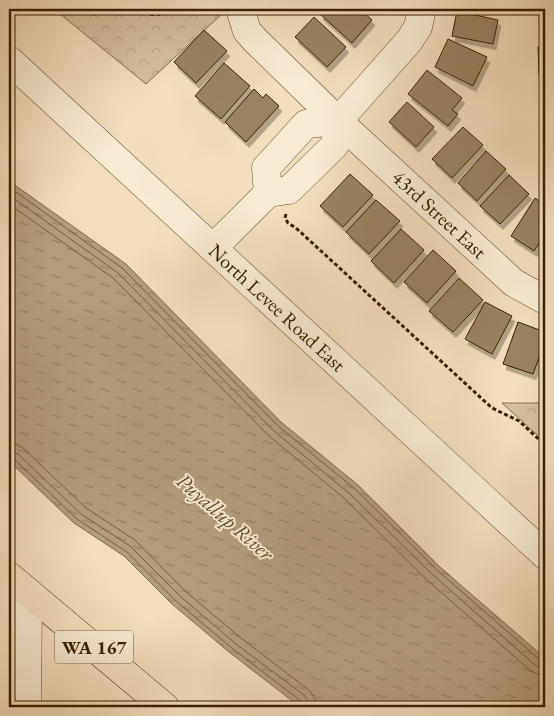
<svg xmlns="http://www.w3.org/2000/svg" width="554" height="716" font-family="'EB Garamond',serif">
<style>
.park{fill:url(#park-crowns);stroke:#866f4f}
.water{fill:url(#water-ripples);stroke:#826b4b}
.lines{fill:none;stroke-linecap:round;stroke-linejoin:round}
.shore{stroke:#765e3f;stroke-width:1}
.building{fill:#998362;stroke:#392002;filter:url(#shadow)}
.minor-casing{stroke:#675030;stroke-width:29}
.major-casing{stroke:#392002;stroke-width:29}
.path{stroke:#392002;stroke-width:3;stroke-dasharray:4 2.5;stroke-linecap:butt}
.minor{stroke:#f7ead3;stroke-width:28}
.major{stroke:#f2debb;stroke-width:28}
.labels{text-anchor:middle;stroke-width:4;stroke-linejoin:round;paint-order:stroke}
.shield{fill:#f7ead3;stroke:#725d41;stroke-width:1}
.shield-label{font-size:19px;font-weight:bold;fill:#392002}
.street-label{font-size:20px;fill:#392002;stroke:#f7ead3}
.water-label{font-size:21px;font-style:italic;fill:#644c2d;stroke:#f7ead3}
</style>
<defs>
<pattern id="park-crowns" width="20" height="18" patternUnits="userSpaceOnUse" patternTransform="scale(1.25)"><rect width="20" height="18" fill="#d3be9c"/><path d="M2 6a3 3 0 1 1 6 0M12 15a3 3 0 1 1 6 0" fill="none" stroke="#b6a385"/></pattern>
<pattern id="water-ripples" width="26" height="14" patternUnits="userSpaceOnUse" patternTransform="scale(1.25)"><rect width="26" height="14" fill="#b39d7c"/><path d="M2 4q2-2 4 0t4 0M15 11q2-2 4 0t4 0" fill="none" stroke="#938063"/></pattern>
<filter id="shadow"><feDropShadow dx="3" dy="5.5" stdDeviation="0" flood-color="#0004"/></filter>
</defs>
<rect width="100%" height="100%" fill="#f2debb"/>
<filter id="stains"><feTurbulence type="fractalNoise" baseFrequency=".004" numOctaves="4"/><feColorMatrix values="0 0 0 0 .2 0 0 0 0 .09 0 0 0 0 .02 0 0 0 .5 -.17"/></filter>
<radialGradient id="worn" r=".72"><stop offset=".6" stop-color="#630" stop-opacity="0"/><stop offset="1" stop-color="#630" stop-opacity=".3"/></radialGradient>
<!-- park -->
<g class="park">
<path d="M54 9H223L224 12 146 84Z"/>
<path d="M502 403H545V442Z"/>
</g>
<!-- water -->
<path class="water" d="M9 181 126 264 281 422 358 485 440 567 545 658V707H300L229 652 172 604 124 556 74 523 9 461Z"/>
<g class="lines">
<!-- shore -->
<g class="shore">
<path d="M9 187 122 268 278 426 355 489 437 570 540 660 545 662"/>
<path d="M9 195 118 273 274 431 350 494 433 575 509 642 536 666 545 668"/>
<path d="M9 204 113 278 269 436 345 499 427 580 531 671 537 674 545 676"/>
<path d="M9 444H16L23 448 86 508 135 540 185 591 241 638 310 691 315 699 317 707"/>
<path d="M9 451 18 454 81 514 130 546 180 596 236 644 305 696 308 702 309 707"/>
<path d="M9 457 14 459 77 519 127 552 176 601 233 649 301 701 303 707"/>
</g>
</g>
<!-- building -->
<g class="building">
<path d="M325 9H360L372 20 352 43 320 14Z"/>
<path d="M457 11 498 20 493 44 452 36Z"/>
<path d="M539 13H545V40H540Z"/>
<path d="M314 17 346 47 327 67 295 37Z"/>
<path d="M204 30 227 51 196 83 174 62Z"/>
<path d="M448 39 487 57 473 86 435 67Z"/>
<path d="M538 47H545V75H539Z"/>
<path d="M224 63 250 86 221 119 195 96Z"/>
<path d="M427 70 462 98 452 110 458 114 448 126 408 94Z"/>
<path d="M540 82H545V110H541Z"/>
<path d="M254 89 263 98 266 94 279 106 246 142 225 122Z"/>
<path d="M407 102 434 127 416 147 389 122Z"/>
<path d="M463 127 483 145 452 178 432 159Z"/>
<path d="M486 151 506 169 477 201 458 183Z"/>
<path d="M350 174 373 195 343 227 320 206Z"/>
<path d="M509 175 529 194 500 224 480 206Z"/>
<path d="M535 198 545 205V234L534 251 511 236Z"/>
<path d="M376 200 400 221 369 254 346 232Z"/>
<path d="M401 229 424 250 394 283 371 261Z"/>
<path d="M433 250 456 271 427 303 404 282Z"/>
<path d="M459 278 483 300 453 332 429 311Z"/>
<path d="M485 302 512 316 492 354 465 339Z"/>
<path d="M518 322 545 332V342L533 374 503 364Z"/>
</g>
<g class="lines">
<defs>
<g id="minor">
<path id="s1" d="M240 9 247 31 255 40 338 121 514 283 545 300"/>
<path id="s2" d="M9 60 545 555"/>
<path d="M268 193 266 168 306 124 338 121"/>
<path d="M213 248 268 193 289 190 335 145 338 121 409 41 418 27 422 9"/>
<path d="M27 707 28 592"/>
</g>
<path id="major" d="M9 576 165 707"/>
</defs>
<!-- minor casing -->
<use href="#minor" class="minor-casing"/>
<!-- major casing -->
<use href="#major" class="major-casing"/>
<!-- path -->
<g class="path">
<path d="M129 9 148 14"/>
<path d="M147 9 149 14C162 16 174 10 187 9"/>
<path d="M286 214 285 218 288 223 296 228 492 408 519 421 545 445"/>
</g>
<!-- minor -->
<use href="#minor" class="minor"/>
<!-- major -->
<use href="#major" class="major"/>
</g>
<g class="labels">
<!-- shield labels -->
<rect class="shield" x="55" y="630.5" width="78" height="33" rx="4"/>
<g class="shield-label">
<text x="94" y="654">WA 167</text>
</g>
<!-- street labels -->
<g class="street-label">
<text dy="7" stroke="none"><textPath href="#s1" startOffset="289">43rd Street East</textPath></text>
<text dy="7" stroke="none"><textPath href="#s2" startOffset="365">North Levee Road East</textPath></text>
</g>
<!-- water labels -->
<g class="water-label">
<text transform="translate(225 517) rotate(41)" y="7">Puyallup River</text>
</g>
</g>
<!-- margin -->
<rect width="554" height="716" fill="none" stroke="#f2debb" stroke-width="30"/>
<rect x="10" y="10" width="534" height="696" fill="none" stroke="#392002" stroke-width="2.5"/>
<rect x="15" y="15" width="524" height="686" fill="none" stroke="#392002"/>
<rect width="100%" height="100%" filter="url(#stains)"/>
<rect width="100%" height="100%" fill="url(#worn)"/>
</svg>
